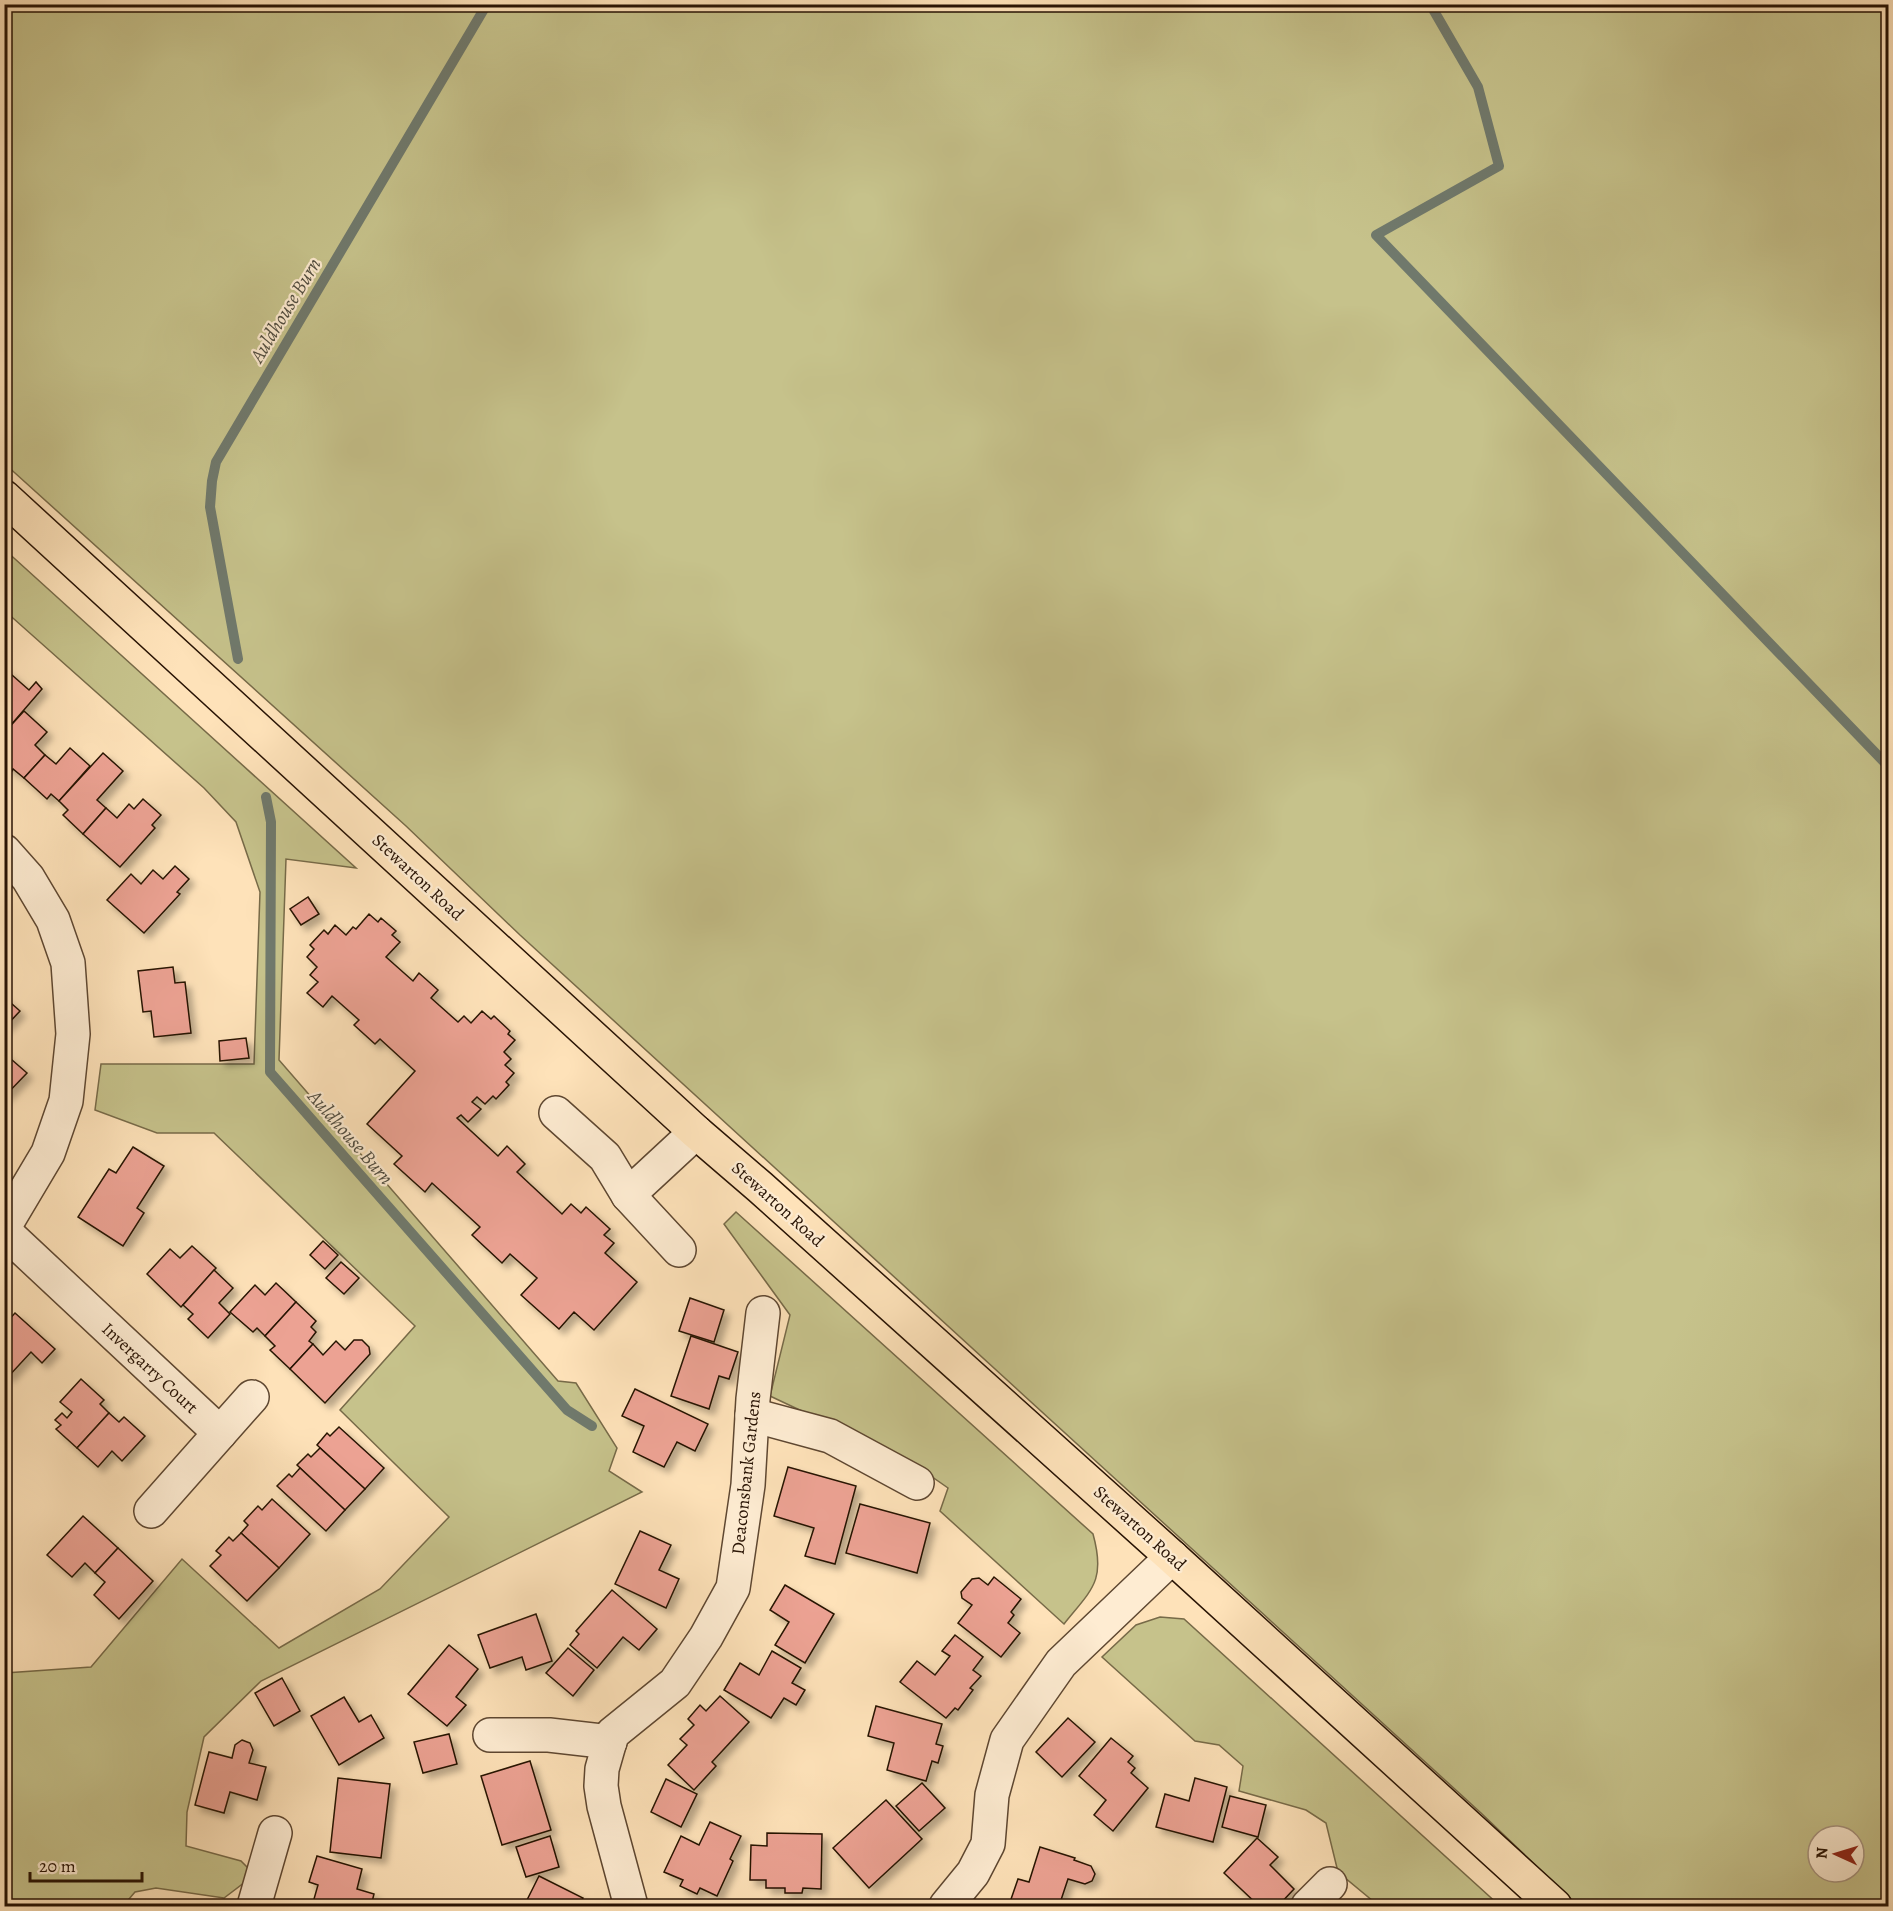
<svg xmlns="http://www.w3.org/2000/svg" width="1893" height="1911" font-family="Alegreya,serif">
<style>
.green{fill:#c6c28b;stroke:#776a48;stroke-width:1.5;fill-rule:evenodd}
.lines{fill:none;stroke-linecap:round;stroke-linejoin:round}
.stream{stroke:#70796c;stroke-width:10}
.building{fill:#eca293;stroke:#281304;stroke-width:1.5;filter:url(#shadow)}
.minor-casing{stroke:#5e4731;stroke-width:36}
.major-casing{stroke:#281304;stroke-width:36}
.minor{stroke:#feecd2;stroke-width:33}
.major{stroke:#fee2b9;stroke-width:33}
.labels{text-anchor:middle;stroke-width:4.5;stroke-linejoin:round;paint-order:stroke}
.street-label{font-size:18px;fill:#281304;stroke:#feecd2}
.water-label{font-size:20px;font-style:italic;fill:#524e41;stroke:#feecd2}
</style>
<defs>
<filter id="shadow"><feDropShadow dx="5.5" dy="5.5" stdDeviation="3" flood-color="#0004"/></filter>
</defs>
<rect width="100%" height="100%" fill="#fee2b9"/>
<filter id="stains"><feTurbulence type="fractalNoise" baseFrequency=".00333" numOctaves="4"/><feColorMatrix values="0 0 0 0 .2 0 0 0 0 .09 0 0 0 0 .02 0 0 0 .5 -.17"/></filter>
<radialGradient id="worn" r=".72"><stop offset=".6" stop-color="#630" stop-opacity="0"/><stop offset="1" stop-color="#630" stop-opacity=".3"/></radialGradient>
<!-- green -->
<g class="green">
<path d="M5 5H1888V1906H1601L1595 1901 1577 1905 1481 1813 520 935 406 826 5 464ZM1818 1836H1854V1872H1818Z"/>
<path d="M4 549 356 868 286 859 279 1060 558 1381 576 1383 617 1448 609 1471 642 1492 261 1681 204 1737 187 1812 186 1846 241 1861 248 1868 245 1882 224 1898 156 1888 135 1892 123 1906H5V1673L91 1667 182 1559 279 1648 380 1589 449 1517 340 1410 415 1326 214 1133H157L95 1110 101 1064H254L260 892 236 822 204 788 5 611Z"/>
<path d="M736 1212 1093 1534C1106 1581 1092 1589 1064 1624L940 1511 948 1488 912 1463 770 1396 790 1315 724 1224Z"/>
<path d="M1160 1617 1184 1619 1500 1906H1379L1338 1872 1326 1823 1306 1810 1239 1791 1243 1766 1219 1745 1195 1741 1102 1657 1136 1625Z"/>
</g>
<g class="lines">
<!-- stream -->
<g class="stream">
<path d="M1430 4 1478 87 1499 166 1376 235 1888 766"/>
<path d="M238 659 210 507 212 481 216 462 487 4"/>
<path d="M266 797 271 822 270 1072 567 1410 592 1426"/>
</g>
</g>
<!-- building -->
<g class="building">
<path d="M4 668 29 690 36 682 42 689 4 733Z"/>
<path d="M24 711 47 732 35 745 45 755 24 778 13 769 12 771 4 764V733Z"/>
<path d="M70 748 90 766 59 801 51 794 47 799 24 778 45 755 56 764Z"/>
<path d="M103 753 123 771 97 800 106 808 83 834 63 815 68 810 59 801Z"/>
<path d="M143 799 161 815 152 825 155 828 120 867 83 834 106 808 117 818 129 804 134 809Z"/>
<path d="M175 866 189 879 177 892 180 894 144 933 107 900 131 874 141 884 153 870 163 879Z"/>
<path d="M308 897 319 914 301 925 290 909Z"/>
<path d="M369 914 378 922 381 918 396 931 392 935 400 942 386 957 413 981 419 973 438 990 431 998 458 1022 464 1016 471 1023 482 1011 491 1019 494 1016 510 1031 508 1034 515 1040 504 1052 511 1059 505 1065 514 1073 506 1082 509 1085 496 1099 493 1096 485 1104 477 1097 472 1102 481 1109 468 1122 461 1115 457 1118 498 1156 507 1146 525 1164 517 1172 562 1214 571 1204 581 1213 586 1207 610 1229 604 1235 614 1243 605 1253 637 1282 594 1330 574 1312 559 1329 521 1295 537 1278 510 1254 502 1263 472 1235 480 1227 432 1183 425 1192 394 1164 402 1156 367 1124 415 1071 380 1039 375 1044 354 1025 359 1020 332 996 323 1007 307 993 318 982 310 975 317 967 307 957 314 949 310 945 324 930 328 934 335 925 346 935 353 927 356 929Z"/>
<path d="M173 967 175 983 185 982 191 1033 154 1037 151 1011 143 1012 138 971Z"/>
<path d="M4 997 20 1011 4 1028Z"/>
<path d="M246 1038 249 1058 220 1061 219 1041Z"/>
<path d="M4 1053 27 1073 4 1097Z"/>
<path d="M133 1147 164 1166 137 1208 144 1213 123 1246 78 1217 109 1169 116 1173Z"/>
<path d="M323 1241 338 1255 325 1269 310 1255Z"/>
<path d="M192 1246 216 1268 181 1307 147 1274 170 1249 180 1258Z"/>
<path d="M341 1262 359 1278 344 1294 326 1278Z"/>
<path d="M214 1270 233 1288 219 1303 230 1314 208 1338 188 1319 193 1314 183 1305Z"/>
<path d="M276 1283 296 1302 265 1336 257 1328 253 1332 230 1312 255 1285 265 1295Z"/>
<path d="M690 1298 724 1310 714 1342 679 1331Z"/>
<path d="M296 1302 316 1321 311 1327 316 1332 309 1341 313 1344 290 1369 270 1350 275 1346 265 1336Z"/>
<path d="M15 1313 55 1349 42 1363 31 1352 8 1377 4 1373V1325Z"/>
<path d="M691 1336 738 1352 729 1379 719 1376 709 1409 671 1396Z"/>
<path d="M354 1340H362L369 1347 370 1354 325 1403 290 1369 313 1344 323 1355 336 1341 345 1350Z"/>
<path d="M81 1379 104 1400 100 1404 109 1413 77 1448 56 1429 61 1425 55 1420 62 1413 67 1418 72 1412 60 1402Z"/>
<path d="M635 1389 708 1424 695 1451 677 1442 664 1467 633 1452 644 1426 622 1416Z"/>
<path d="M109 1413 119 1422 124 1417 145 1436 122 1461 112 1451 98 1467 77 1448Z"/>
<path d="M339 1427 384 1468 365 1489 317 1445 327 1433 330 1436Z"/>
<path d="M320 1448 365 1489 345 1510 297 1465 308 1454 311 1457Z"/>
<path d="M788 1467 856 1486 835 1564 805 1556 814 1528 774 1516Z"/>
<path d="M300 1468 345 1510 326 1531 277 1486 289 1474 292 1477Z"/>
<path d="M272 1499 310 1534 279 1568 241 1533 248 1525 244 1521 258 1506 262 1510Z"/>
<path d="M860 1504 930 1523 917 1573 846 1553Z"/>
<path d="M83 1516 118 1548 95 1573 85 1563 72 1577 47 1555Z"/>
<path d="M640 1531 671 1545 659 1570 679 1579 666 1608 615 1584Z"/>
<path d="M241 1533 279 1568 247 1601 210 1566 221 1555 216 1551 229 1537 233 1541Z"/>
<path d="M118 1548 153 1581 119 1619 94 1595 105 1582 95 1573Z"/>
<path d="M994 1577 1021 1599 1011 1612 1014 1615 1008 1623 1020 1633 1001 1657 958 1623 972 1605 962 1598 961 1592 972 1579 979 1578 988 1585Z"/>
<path d="M785 1585 834 1614 805 1663 775 1645 789 1622 770 1610Z"/>
<path d="M612 1590 657 1629 639 1650 623 1637 597 1668 570 1645 579 1634 576 1631Z"/>
<path d="M536 1614 552 1661 526 1670 522 1657 490 1668 478 1635Z"/>
<path d="M955 1635 983 1657 973 1670 981 1676 970 1688 973 1690 958 1710 955 1708 946 1718 900 1682 917 1661 935 1675 950 1656 942 1651Z"/>
<path d="M449 1645 478 1669 456 1697 466 1705 447 1726 408 1694Z"/>
<path d="M568 1648 594 1670 573 1696 546 1673Z"/>
<path d="M772 1651 801 1668 792 1683 805 1690 796 1705 784 1698 771 1718 724 1690 740 1663 759 1675Z"/>
<path d="M282 1678 300 1711 274 1726 255 1693Z"/>
<path d="M720 1696 749 1722 712 1762 716 1766 694 1790 668 1765 687 1745 680 1739 694 1725 688 1719 700 1705 706 1711Z"/>
<path d="M344 1697 359 1722 371 1715 384 1738 339 1765 311 1716Z"/>
<path d="M876 1706 942 1724 936 1744 943 1746 938 1763 932 1761 926 1781 887 1770 894 1743 868 1736Z"/>
<path d="M1068 1718 1095 1742 1062 1777 1036 1752Z"/>
<path d="M449 1734 457 1764 423 1773 414 1742Z"/>
<path d="M1111 1738 1133 1756 1128 1762 1135 1768 1131 1773 1148 1788 1113 1831 1094 1815 1106 1800 1079 1776Z"/>
<path d="M242 1740 250 1743 253 1750 249 1763 266 1767 257 1800 230 1792 224 1813 195 1805 209 1752 232 1758 235 1745Z"/>
<path d="M530 1761 551 1830 502 1845 481 1776Z"/>
<path d="M338 1778 390 1784 381 1858 330 1852Z"/>
<path d="M1195 1778 1227 1787 1213 1842 1156 1827 1165 1794 1189 1801Z"/>
<path d="M666 1779 697 1794 681 1827 651 1812Z"/>
<path d="M922 1783 945 1808 919 1831 896 1806Z"/>
<path d="M1230 1796 1266 1805 1258 1837 1222 1827Z"/>
<path d="M886 1800 922 1839 869 1888 833 1848Z"/>
<path d="M710 1822 741 1836 730 1859 733 1861 717 1896 700 1888 697 1894 680 1886 683 1880 664 1872 681 1836 699 1845Z"/>
<path d="M767 1833 822 1834 821 1889 803 1888 802 1893H785V1888H766V1880H750L751 1845 767 1846Z"/>
<path d="M550 1836 559 1867 526 1877 516 1847Z"/>
<path d="M1257 1838 1278 1857 1270 1865 1294 1889 1278 1906H1259L1224 1873Z"/>
<path d="M1040 1847 1075 1858 1074 1860 1091 1866 1095 1874 1092 1881 1085 1884 1068 1879 1059 1906 1009 1905 1018 1879 1029 1882Z"/>
<path d="M317 1856 362 1869 357 1889 374 1894 371 1906H312L318 1885 309 1882Z"/>
<path d="M539 1876 583 1898 579 1906H524Z"/>
</g>
<g class="lines">
<defs>
<g id="minor">
<path d="M4 851 28 878 53 920 68 963 73 1034 66 1101 48 1153 4 1227"/>
<path d="M556 1113 605 1157 628 1195 679 1250"/>
<path d="M628 1195 696 1132"/>
<path d="M4 1231 220 1433 151 1511"/>
<path d="M752 1415 830 1436 917 1483"/>
<path d="M220 1433 252 1397"/>
<path d="M490 1735H549L610 1742"/>
<path d="M254 1906 275 1833"/>
<path d="M631 1906 604 1806 601 1786 602 1769 612 1734 675 1683 706 1637 733 1588 748 1485 753 1399 763 1313"/>
<path d="M946 1906 973 1873 988 1844 992 1795 1007 1740 1061 1663 1172 1557"/>
<path d="M1308 1906 1330 1884"/>
</g>
<path id="major" d="M4 497 696 1132 760 1187 1172 1557 1555 1906"/>
</defs>
<!-- minor casing -->
<use href="#minor" class="minor-casing"/>
<!-- major casing -->
<use href="#major" class="major-casing"/>
<!-- minor -->
<use href="#minor" class="minor"/>
<!-- major -->
<use href="#major" class="major"/>
</g>
<g class="labels">
<!-- street labels -->
<g class="street-label">
<text transform="translate(418 877) rotate(43)" y="6">Stewarton Road</text>
<text transform="translate(778 1204) rotate(42)" y="6">Stewarton Road</text>
<text transform="translate(150 1368) rotate(43)" y="6">Invergarry Court</text>
<text transform="translate(746 1473) rotate(-84)" y="6">Deaconsbank Gardens</text>
<text transform="translate(1140 1528) rotate(42)" y="6">Stewarton Road</text>
</g>
<!-- water labels -->
<g class="water-label">
<text transform="translate(285 310) rotate(-59)" y="7">Auldhouse Burn</text>
<text transform="translate(351 1137) rotate(49)" y="7">Auldhouse Burn</text>
</g>
</g>
<!-- margin -->
<rect width="1893" height="1911" fill="none" stroke="#fee2b9" stroke-width="24"/>
<rect x="6" y="6" width="1881" height="1899" fill="none" stroke="#281304" stroke-width="3"/>
<rect x="12" y="12" width="1869" height="1887" fill="none" stroke="#281304" stroke-width="1.5"/>
<!-- north arrow -->
<g transform="translate(1836 1854) rotate(274)"><circle r="28" fill="#feecd2" stroke="#a89580" stroke-width="1.5"/>
<path d="M0-4.5L10 22L0 15L-10 22Z" fill="#8f2418"/>
<text y="-9" font-size="16" font-weight="bold" text-anchor="middle" fill="#281304">N</text>
</g>
<!-- scale -->
<path d="M30 1872v9h112v-9" fill="none" stroke="#281304" stroke-width="3"/>
<text x="39" y="1872" font-size="18" fill="#281304" stroke="#feecd2" stroke-width="4.5" paint-order="stroke">20 m</text>
<rect width="100%" height="100%" filter="url(#stains)"/>
<rect width="100%" height="100%" fill="url(#worn)"/>
</svg>
